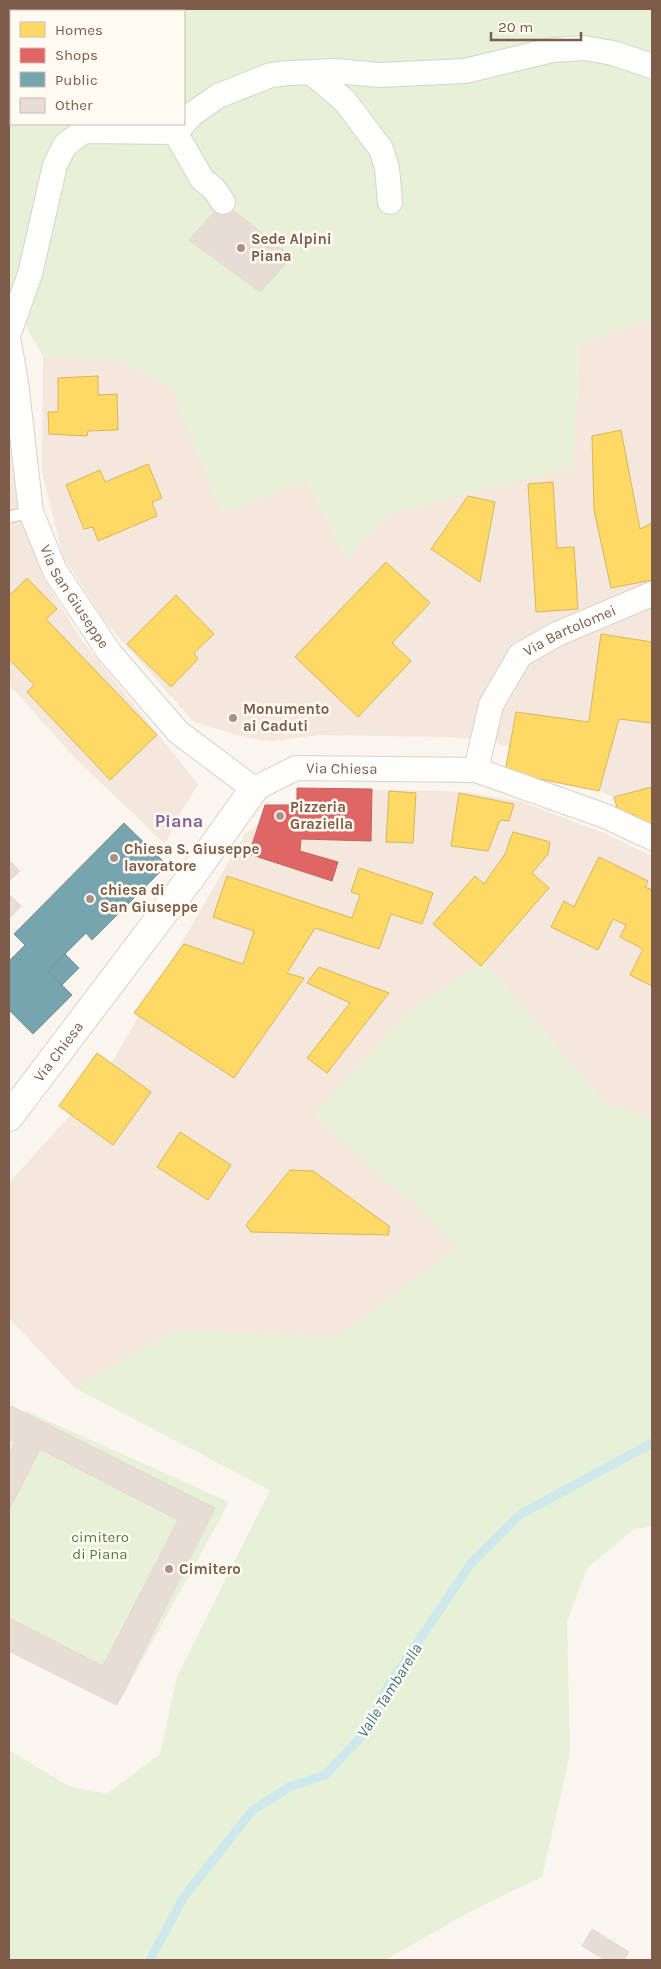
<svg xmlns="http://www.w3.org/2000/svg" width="661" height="1969" font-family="Karla,sans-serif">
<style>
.residential{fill:#f3e8db}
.green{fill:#e6f1d7;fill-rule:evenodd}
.homes{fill:#ffd966;stroke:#d8b45d}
.shops{fill:#e06666;stroke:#c2635d}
.public{fill:#76a5af;stroke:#788f90}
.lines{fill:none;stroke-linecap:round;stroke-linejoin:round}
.stream{stroke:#cee9ec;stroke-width:9}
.building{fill:#e7ddd5;stroke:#e4d8cf}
.lane-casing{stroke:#d9d2ca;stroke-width:14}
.street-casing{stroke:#d9d2ca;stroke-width:26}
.secondary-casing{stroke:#dad1c9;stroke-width:30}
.lane{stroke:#fefefc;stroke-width:11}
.street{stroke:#fefefc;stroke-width:24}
.secondary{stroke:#fefefc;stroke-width:28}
.poi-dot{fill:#a99283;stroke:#fffaf2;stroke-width:2}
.labels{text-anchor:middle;stroke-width:5;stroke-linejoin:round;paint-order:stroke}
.poi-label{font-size:15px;font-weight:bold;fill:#7d5c49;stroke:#fffaf2;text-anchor:start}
.street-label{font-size:15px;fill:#7d5c49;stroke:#fffaf2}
.park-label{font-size:15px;fill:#4f7d3d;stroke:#fffaf2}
.water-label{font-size:16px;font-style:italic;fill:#3a7682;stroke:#fffaf2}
.quarter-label{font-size:18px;font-weight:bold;fill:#866298;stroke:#fffaf2}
</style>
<rect width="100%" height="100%" fill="#faf5ee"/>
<!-- residential -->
<g class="residential">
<path d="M652 319V820L583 780 516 748 482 740 448 737 319 735 271 741 248 738 194 722 105 622 63 556 42 472 43 356 120 360 171 386 222 512 308 480 347 558 389 513 573 466 579 343Z"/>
<path d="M9 407 22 511 42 575 80 638 198 784 177 819 165 844 75 758 9 684Z"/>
<path d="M319 789 444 791 472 793 522 802 604 833 652 856V1119L606 1105 484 962 407 1014 315 1115 461 1246 339 1337 176 1331 75 1388 9 1318V1183L101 1081 245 834 307 790Z"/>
</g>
<!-- green -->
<g class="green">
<path d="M9 9H652V319L579 343 573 466 389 513 347 558 308 480 222 512 171 386 120 360 43 356 9 298ZM11 11H184V124H11Z"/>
<path d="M484 962 606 1105 652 1119V1526L634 1529 587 1568 567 1622 570 1753 542 1877 473 1910 385 1960H9V1750L68 1786 107 1794 160 1754 177 1677 270 1490 75 1388 176 1331 339 1337 460 1246 314 1115 407 1014Z"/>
<path d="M26 1411 229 1502 121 1699 9 1639V1443Z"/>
</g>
<!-- homes -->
<g class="homes">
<path d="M98 376V395L117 394 118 430 88 431 87 436 49 434 48 412H58V378Z"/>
<path d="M621 430 640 529 652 523V580L611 588 594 510 592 436Z"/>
<path d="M148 464 162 498 152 502 157 516 98 541 93 527 84 529 66 485 100 470 105 482Z"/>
<path d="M553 482 557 548 574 547 578 609 536 612 528 484Z"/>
<path d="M468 496 495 502 480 582 431 549Z"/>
<path d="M386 562 430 603 392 643 411 661 358 717 295 657Z"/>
<path d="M27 578 57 609 46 619 157 735 110 780 27 692 34 685 9 659V596Z"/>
<path d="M176 595 214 634 194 653 198 659 171 687 127 644Z"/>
<path d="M601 634 652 642V723L619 719 599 791 505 772 516 712 589 722Z"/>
<path d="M652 787V829L643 831 634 814 620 818 614 797Z"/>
<path d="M389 791 416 793 413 843 386 842Z"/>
<path d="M459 793 514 804 509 821 500 820 488 851 451 846Z"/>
<path d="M513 832 550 842 548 854 532 873 549 888 481 966 433 924 475 876 484 884 505 854Z"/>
<path d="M599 857 648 881 645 887 652 890V986L630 975 643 949 620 937 626 925 613 919 598 950 551 927 564 901 574 907Z"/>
<path d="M359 868 433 893 422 924 391 914 379 949 315 928 287 973 304 978 234 1078 134 1013 184 944 243 964 254 931 213 917 227 876 352 918 360 895 351 892Z"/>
<path d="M319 967 389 993 327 1073 307 1058 350 1003 307 983Z"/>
<path d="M97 1053 151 1092 113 1145 59 1106Z"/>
<path d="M180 1132 231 1165 208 1200 157 1167Z"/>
<path d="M290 1170 313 1171 389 1226V1235L251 1232 246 1225Z"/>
</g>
<!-- shops -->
<path class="shops" d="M297 788 372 789 371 841 301 839 300 851 338 862 332 881 249 854 265 805H297Z"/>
<!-- public -->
<g class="public">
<path d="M124 823 167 865 92 940 86 933 48 971 72 995 33 1034 9 1010V961L25 945 14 934Z"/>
<path d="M65 954 79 968 62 985 48 971Z"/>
</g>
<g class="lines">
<!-- stream -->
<path class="stream" d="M150 1960 183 1898 252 1811 289 1787 325 1775 368 1730 386 1689 472 1562 521 1514 652 1443"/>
</g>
<!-- building -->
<g class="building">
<path d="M223 202 292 257 260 292 189 240Z"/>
<path d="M9 860 20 871 9 881Z"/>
<path d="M9 894 21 906 9 919Z"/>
<path d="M11 1406 215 1508 117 1705 9 1651V1618L103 1666 178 1520 40 1449 9 1510V1455L15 1442 9 1439V1411Z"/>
<path d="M592 1929 629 1952 624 1960H605L582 1946Z"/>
</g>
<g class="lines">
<defs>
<path id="lane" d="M9 517 31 512"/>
<g id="street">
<path d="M312 73 345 101 381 149 387 168 390 202"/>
<path d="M184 123 191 115 218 96 271 75 289 73 336 71 379 75 465 71 552 50 584 48 613 53 652 66"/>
<path d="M175 132 202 179 214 189 223 202"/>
<path d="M9 333 30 274 55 165 65 145 84 131 175 132 183 124"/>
<path id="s1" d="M9 343 16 382 31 512 55 571 109 652 178 732 254 789 296 768 476 770 605 816 652 838"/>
<path id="s2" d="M476 770 491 705 520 655 557 634 652 594"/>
</g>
<g id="secondary">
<path id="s3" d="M9 1117 191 877 254 789"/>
</g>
</defs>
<!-- lane casing -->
<use href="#lane" class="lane-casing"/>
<!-- street casing -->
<use href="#street" class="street-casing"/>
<!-- secondary casing -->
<use href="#secondary" class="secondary-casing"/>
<!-- lane -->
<use href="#lane" class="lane"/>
<!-- street -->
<use href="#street" class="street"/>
<!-- secondary -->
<use href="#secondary" class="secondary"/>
</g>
<!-- markers -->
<g class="poi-dot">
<circle cx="241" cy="248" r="5"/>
<circle cx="233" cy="718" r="5"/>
<circle cx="280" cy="816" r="5"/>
<circle cx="114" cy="858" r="5"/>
<circle cx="90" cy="899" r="5"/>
<circle cx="169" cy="1569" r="5"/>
</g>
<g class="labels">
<!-- poi labels -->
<g class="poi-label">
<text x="251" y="244">Sede Alpini<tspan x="251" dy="17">Piana</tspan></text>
<text x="243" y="714">Monumento<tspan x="243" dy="17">ai Caduti</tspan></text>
<text x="290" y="812">Pizzeria<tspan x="290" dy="17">Graziella</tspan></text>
<text x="124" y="854">Chiesa S. Giuseppe<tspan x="124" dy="17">lavoratore</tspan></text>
<text x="100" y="895">chiesa di<tspan x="100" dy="17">San Giuseppe</tspan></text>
<text x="179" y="1574">Cimitero</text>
</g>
<!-- street labels -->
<g class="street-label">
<text dy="5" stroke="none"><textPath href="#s1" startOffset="266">Via San Giuseppe</textPath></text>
<text dy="5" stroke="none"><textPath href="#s2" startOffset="180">Via Bartolomei</textPath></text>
<text dy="5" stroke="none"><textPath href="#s1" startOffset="625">Via Chiesa</textPath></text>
<text dy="5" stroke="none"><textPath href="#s3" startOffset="82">Via Chiesa</textPath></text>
</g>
<!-- park labels -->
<g class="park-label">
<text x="100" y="1542">cimitero<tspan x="100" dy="17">di Piana</tspan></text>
</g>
<!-- water labels -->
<g class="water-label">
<text transform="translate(389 1690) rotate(-58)" y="6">Valle Tambarella</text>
</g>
<!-- quarter labels -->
<g class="quarter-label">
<text x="179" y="827">Piana</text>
</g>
</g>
<!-- border -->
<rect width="661" height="1969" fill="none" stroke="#7d5c49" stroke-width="20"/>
<!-- legend -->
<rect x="10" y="10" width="175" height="115" fill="#fffaf2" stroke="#cbbbae"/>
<rect x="20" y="22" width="25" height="15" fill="#ffd966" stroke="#cbbbae"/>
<text x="55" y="35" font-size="15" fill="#7d5c49">Homes</text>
<rect x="20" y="48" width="25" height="15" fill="#e06666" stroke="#cbbbae"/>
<text x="55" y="60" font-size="15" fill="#7d5c49">Shops</text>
<rect x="20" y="72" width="25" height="15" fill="#76a5af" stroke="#cbbbae"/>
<text x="55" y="85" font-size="15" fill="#7d5c49">Public</text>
<rect x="20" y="98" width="25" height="15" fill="#e7ddd5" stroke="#cbbbae"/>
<text x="55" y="110" font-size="15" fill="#7d5c49">Other</text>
<!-- scale -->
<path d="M491 32v8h90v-8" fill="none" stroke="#7d5c49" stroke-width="2.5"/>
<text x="498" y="32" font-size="15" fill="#7d5c49" stroke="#fffaf2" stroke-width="4" paint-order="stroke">20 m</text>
</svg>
